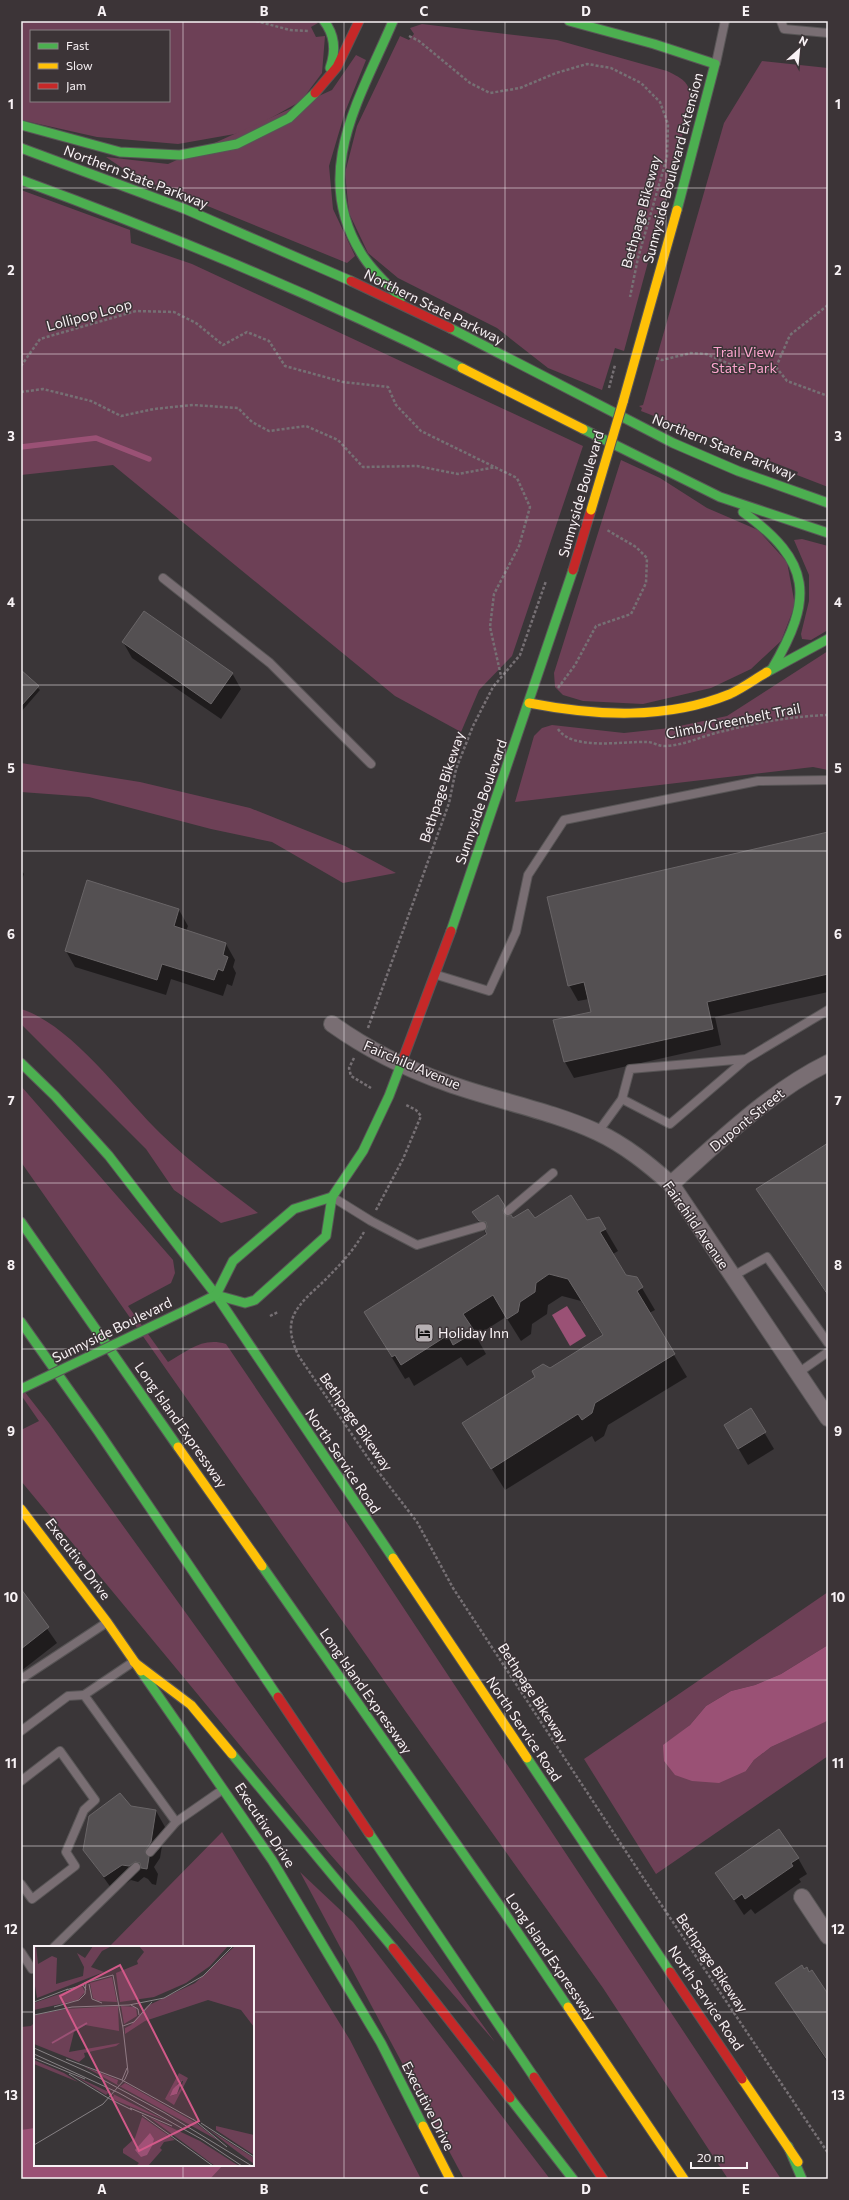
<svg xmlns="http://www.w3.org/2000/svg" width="849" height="2200" font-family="Commissioner,sans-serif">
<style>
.green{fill:#6d4056;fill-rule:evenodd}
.water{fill:#9a5175}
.shadow{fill:#0007}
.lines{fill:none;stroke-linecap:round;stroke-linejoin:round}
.stream{stroke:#9a5175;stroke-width:5.5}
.building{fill:#545052;stroke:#696567}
.lane-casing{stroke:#585556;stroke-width:10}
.street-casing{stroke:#585556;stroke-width:18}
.fast-casing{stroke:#585556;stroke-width:11}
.slow-casing{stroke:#585556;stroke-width:11}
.jam-casing{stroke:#585556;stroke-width:11}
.path{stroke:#767074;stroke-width:2.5;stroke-dasharray:3 2;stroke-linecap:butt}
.lane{stroke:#796e73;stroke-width:8}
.street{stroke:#796e73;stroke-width:16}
.fast{stroke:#4caf50;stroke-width:9}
.slow{stroke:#ffc107;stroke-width:9}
.jam{stroke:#c62828;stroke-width:9}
.fast-bridge-casing{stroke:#585556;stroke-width:11;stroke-linecap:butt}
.slow-bridge-casing{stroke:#585556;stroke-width:11;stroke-linecap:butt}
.path-bridge{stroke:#767074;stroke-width:2.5;stroke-dasharray:3 2;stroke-linecap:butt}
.fast-bridge{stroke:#4caf50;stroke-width:9}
.slow-bridge{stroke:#ffc107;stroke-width:9}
.grid{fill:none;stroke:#f8f2f5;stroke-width:1;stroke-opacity:0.55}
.labels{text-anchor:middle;stroke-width:3;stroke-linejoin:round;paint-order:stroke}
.street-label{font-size:14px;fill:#f8f2f5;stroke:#3c3437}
.park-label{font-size:14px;fill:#fba4cd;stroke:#3c3437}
.poi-label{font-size:14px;fill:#f8f2f5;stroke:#3c3437;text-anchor:start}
.inset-river{fill:none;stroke:#9a5175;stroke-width:2}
.inset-road{fill:none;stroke:#868184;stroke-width:1}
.view{fill:#d25989;fill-opacity:0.15;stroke:#d25989;stroke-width:2}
.inset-edge{fill:none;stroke:#f8f2f5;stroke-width:2}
.neatline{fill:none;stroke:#f8f2f5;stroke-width:1.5}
.grid-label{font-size:13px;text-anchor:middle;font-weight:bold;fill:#f8f2f5}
</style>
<rect width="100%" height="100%" fill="#3a3638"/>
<!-- green -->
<g class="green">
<path d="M21 21H314L318 23 311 27 316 37 325 36 322 73 301 101 246 132 178 144 97 137 21 120ZM31 31H169V101H31Z"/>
<path d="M422 24 557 40 667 71C685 80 690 82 691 103L624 351 615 348 602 390 548 368 497 328 398 278 368 253 349 213 345 173 357 126 400 36 409 40 414 34 410 28Z"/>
<path d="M356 55 366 60 345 112 329 166 333 209 355 256 347 263 134 176 106 157 168 164 332 90Z"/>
<path d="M762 61 828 68V487L797 475 798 472 641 411 642 408 639 406 643 405 724 123Z"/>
<path d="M21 190 130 230 131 243 192 264 583 446 512 656 479 690 461 732 395 696 113 465 21 475Z"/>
<path d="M621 460 660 478 707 508 758 530 787 562 795 605 781 641 751 669 711 688 643 704 583 701 563 695 555 687 554 673Z"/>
<path d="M802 539 828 546V630L811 640 802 639 801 634 809 601V575L794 540Z"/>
<path d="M828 651V770L813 767 515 802 534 736 542 728 552 725 624 733 670 728 727 716Z"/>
<path d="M21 763 140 782 250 808 345 846 396 873 343 883 272 842 211 829 89 797 21 792Z"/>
<path d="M21 1009C72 1025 122 1096 161 1134 191 1163 225 1188 258 1213L221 1223 174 1190 146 1149 21 1024Z"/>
<path d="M21 1086 173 1260 175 1273 171 1283 128 1306 168 1362C188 1351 202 1337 226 1344L364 1548 781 2179H728L603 1988 406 1712 21 1162Z"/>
<path d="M21 1387 49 1423 495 2042 329 1853 21 1481V1430L39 1421 21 1395Z"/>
<path d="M828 1592V1645L781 1674 755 1685 731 1691 706 1706 690 1725 663 1746 746 1771 754 1760 771 1747 828 1720V1756L656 1874 584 1759Z"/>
<path d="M222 1832 350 2040 421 2179H21V2027L31 2026 35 2022V2165H253V1947H109Z"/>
<path d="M300 1872 353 1922 550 2179H464Z"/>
</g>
<!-- water -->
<g class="water">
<path d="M567 1306 586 1336 570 1346 552 1315Z"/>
<path d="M828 1645V1720L825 1722 771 1747 754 1760 746 1771 719 1783 692 1781 675 1775 664 1761 663 1745 690 1725 706 1706 731 1691 755 1685 781 1674Z"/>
<path d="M35 2128V2165H223L210 2179H21V2130Z"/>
</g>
<!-- shadow -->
<g class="shadow">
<path d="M123 642 232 673 241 689 221 719 132 658Z"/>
<path d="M21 671 40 690 21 712Z"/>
<path d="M828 833V992L715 1017 721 1045 574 1078 565 1062 554 1020 592 1013 589 999 578 1001 569 985Z"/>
<path d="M21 870 24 874 21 882Z"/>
<path d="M88 881 179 910 188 926 186 931 226 944 235 960 233 967 236 973 232 986 227 984 223 996 171 979 166 995 75 967 66 951Z"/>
<path d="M828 1145V1296L757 1190Z"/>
<path d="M504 1207 513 1220 587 1221 605 1229 618 1251 613 1254 626 1275 636 1278 655 1310 649 1313 687 1377 608 1425 604 1436 595 1442 592 1436 505 1490 477 1445 550 1369 603 1336 581 1301 562 1296 548 1305 547 1314 532 1324 531 1334 521 1341 506 1317 476 1336 486 1354 467 1366 461 1357 414 1386 409 1377 405 1379 378 1335 487 1236 473 1212Z"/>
<path d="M751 1410 774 1449 748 1465 734 1441Z"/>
<path d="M21 1591 57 1643 21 1671Z"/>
<path d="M130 1807 156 1811 165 1827 160 1858 154 1867 158 1874 156 1885 152 1884 148 1879 144 1877 138 1882 131 1880 114 1892 84 1850Z"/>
<path d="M798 1858 807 1874 799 1879 801 1882 755 1914 751 1909 744 1915 717 1874Z"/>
<path d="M777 1984 828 1996V2063L786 1999Z"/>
</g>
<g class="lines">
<!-- stream -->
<path class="stream" d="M21 447 96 438 149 459"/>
</g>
<!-- building -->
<g class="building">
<path d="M144 611 233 673 211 704 122 642Z"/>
<path d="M21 670 39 686 21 706Z"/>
<path d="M828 832V974L707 1002 713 1029 564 1062 553 1020 591 1012 584 982 568 986 547 897Z"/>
<path d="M87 880 179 909 174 926 226 943 223 955 228 957 223 971 218 969 214 980 162 964 157 980 65 951Z"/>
<path d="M828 1143V1295L756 1189Z"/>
<path d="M498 1195 505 1206 503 1210 504 1214 507 1216 511 1215 513 1218 528 1209 535 1218 571 1195 587 1220 599 1217 606 1229 600 1232 626 1275 637 1277 643 1287 637 1291 675 1354 595 1403 592 1413 582 1420 578 1414 491 1469 462 1423 535 1377 532 1371 543 1364 550 1368 603 1335 568 1279 549 1274 536 1283 535 1292 520 1302 518 1312 507 1319 493 1295 463 1314 475 1332 453 1345 448 1335 401 1365 395 1355 392 1357 364 1312 487 1234 485 1231 487 1227 486 1222 479 1221 472 1212Z"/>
<path d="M751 1408 766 1432 738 1449 724 1425Z"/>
<path d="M21 1589 49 1627 21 1649Z"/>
<path d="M120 1793 131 1806 156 1810 151 1842 145 1851 149 1857 147 1869 141 1868 140 1863 135 1862 129 1866 122 1865 104 1877 83 1850 89 1816Z"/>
<path d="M779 1829 799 1858 791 1863 793 1866 745 1899 742 1894 734 1900 715 1873Z"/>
<path d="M802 1965 804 1969 807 1967 809 1972 812 1970 828 1994V2061L775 1983Z"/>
</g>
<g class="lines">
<defs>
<g id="lane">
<path d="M781 21 784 29 828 33"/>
<path d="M716 63 725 21"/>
<path d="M163 578 270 663 371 764"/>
<path d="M437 975 489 991 516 932 528 875 564 820 758 781 828 780"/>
<path d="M622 1099 670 1124 746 1059"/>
<path d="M598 1132 622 1099 630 1069 746 1059 828 1010"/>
<path d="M334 1198 371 1221 417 1245 482 1226"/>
<path d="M508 1211 553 1173"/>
<path d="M733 1276 767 1257 828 1343"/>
<path d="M798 1373 828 1352"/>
<path d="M133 1662 84 1695 176 1822"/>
<path d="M21 1679 106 1623"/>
<path d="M21 1731 68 1696 84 1695"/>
<path d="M21 1781 60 1751 95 1800 84 1810 66 1852 75 1866 32 1899 21 1884"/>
<path d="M150 1852 176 1822 222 1790"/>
<path d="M54 1947 136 1867"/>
<path d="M21 1952 32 1969 35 1966"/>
</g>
<g id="street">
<path d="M332 1024C367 1049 407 1069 447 1083 497 1101 549 1110 597 1132 625 1145 648 1164 671 1184L828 1418"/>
<path d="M671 1184C720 1141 769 1092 828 1063"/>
<path d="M802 1897 828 1936"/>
</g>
<g id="fast">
<path d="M324 21C335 35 336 51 330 68"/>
<path d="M393 21C361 97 311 172 361 253 371 270 387 284 401 298"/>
<path d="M569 21 654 44 715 64 677 210"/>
<path d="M21 125 120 152 180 155 237 144 289 118 315 93"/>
<path d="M21 148 185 209 351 281"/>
<path d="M21 180C171 235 319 297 462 368"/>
<path d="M450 328 673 443 738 471 828 503"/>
<path d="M583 429 720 497 828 533"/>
<path d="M743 512C812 562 814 598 772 669"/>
<path d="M767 672 828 639"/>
<path d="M451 931 573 570"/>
<path d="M21 1063 55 1096 109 1156 216 1295"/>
<path d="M21 1222 178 1447"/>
<path d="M216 1295 393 1558"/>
<path d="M216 1295 245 1303 255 1300 326 1236 332 1197 363 1151 389 1096 403 1059"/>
<path d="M184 1311 216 1295 233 1261 294 1209 332 1197"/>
<path d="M21 1322 98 1431 278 1697"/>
<path d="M262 1566 504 1912 568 2007"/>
<path d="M141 1671 272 1860 381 2043 423 2126"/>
<path d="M232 1754 393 1948"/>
<path d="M527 1758 670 1972"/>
<path d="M369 1833 534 2077"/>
<path d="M510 2098 573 2179"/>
<path d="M788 2146 802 2179"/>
</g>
<g id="slow">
<path d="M462 368 583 429"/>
<path d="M623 402 677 210"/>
<path d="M529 703C596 716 666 720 730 694 743 688 755 679 767 672"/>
<path d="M178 1447 262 1566"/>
<path d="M21 1509 107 1622 141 1671"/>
<path d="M393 1558 527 1758"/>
<path d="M134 1662 191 1705 232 1754"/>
<path d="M568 2007 684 2179"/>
<path d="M742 2079 798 2162"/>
<path d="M423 2126 450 2179"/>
</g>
<g id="jam">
<path d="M315 93 337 67 359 21"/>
<path d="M351 281 450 328"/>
<path d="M573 570 591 510"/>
<path d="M403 1059 451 931"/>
<path d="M278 1697 369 1833"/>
<path d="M393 1948 510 2098"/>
<path d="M670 1972 742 2079"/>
<path d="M534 2077 603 2179"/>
</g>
</defs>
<!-- lane casing -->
<use href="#lane" class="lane-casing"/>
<!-- street casing -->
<use href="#street" class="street-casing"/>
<!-- fast casing -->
<use href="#fast" class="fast-casing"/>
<!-- slow casing -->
<use href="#slow" class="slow-casing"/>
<!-- jam casing -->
<use href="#jam" class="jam-casing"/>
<!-- path -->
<g class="path">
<path d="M256 21 290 30 308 31"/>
<path d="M409 36 419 41 470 83 490 93 520 88 556 73 587 64 611 68 641 83 660 102 668 124 667 157 638 258 630 297"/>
<path d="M656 358 662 360 691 353 706 354 732 365H749L762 370 775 369 776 367"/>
<path d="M21 366 40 339 136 311 174 312 196 323 223 345 247 332 269 341 285 366 343 382 388 387 396 405 421 431 517 478 530 507 519 546 494 594 490 627 501 676"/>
<path d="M776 367 790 335 828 305"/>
<path d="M776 367 787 381 828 396"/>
<path d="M21 392 43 389 91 401 121 416 154 409 193 405 238 408 252 422 269 431 306 426 338 440 363 467 417 466 458 474 496 467"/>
<path d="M558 688 575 665 596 626 631 614 646 583 647 558 636 547 607 530"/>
<path d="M558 729C572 751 623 741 647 742 653 742 658 746 664 746 683 746 702 736 720 732 755 723 793 716 828 715"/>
<path d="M368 1028 449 803 456 769 473 726 493 687 520 655 546 581"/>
<path d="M354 1058 349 1068 351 1076 371 1088"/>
<path d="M376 1210 403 1159 421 1116 416 1110 406 1105"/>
<path d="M364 1232C354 1250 340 1265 325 1280 314 1291 299 1302 293 1317 288 1330 293 1343 298 1355L370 1461 417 1522 453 1588 642 1876 828 2153"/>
<path d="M270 1316 278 1312"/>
</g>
<!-- lane -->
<use href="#lane" class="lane"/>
<!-- street -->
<use href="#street" class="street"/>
<!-- fast -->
<use href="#fast" class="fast"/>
<!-- slow -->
<use href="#slow" class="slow"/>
<!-- jam -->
<use href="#jam" class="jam"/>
<defs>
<path id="fast-bridge" d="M21 1389 184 1311"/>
<path id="slow-bridge" d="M591 510 623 402"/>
</defs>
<!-- fast-bridge casing -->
<use href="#fast-bridge" class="fast-bridge-casing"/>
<!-- slow-bridge casing -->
<use href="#slow-bridge" class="slow-bridge-casing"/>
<!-- path-bridge -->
<path class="path-bridge" d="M609 388 615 365"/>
<!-- fast-bridge -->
<use href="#fast-bridge" class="fast-bridge"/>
<!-- slow-bridge -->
<use href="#slow-bridge" class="slow-bridge"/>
</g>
<!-- grid -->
<path class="grid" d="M183 21V1947M344 21V2179M505 21V2179M666 21V2179M21 188H828M21 354H828M21 520H828M21 685H828M21 851H828M21 1017H828M21 1183H828M21 1349H828M21 1515H828M21 1680H828M21 1846H828M21 2012H35M253 2012H828M183 2165V2179"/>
<!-- icons -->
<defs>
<symbol id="hotel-square" viewBox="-11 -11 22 22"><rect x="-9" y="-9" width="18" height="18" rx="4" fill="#b6b0b3" stroke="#3c3437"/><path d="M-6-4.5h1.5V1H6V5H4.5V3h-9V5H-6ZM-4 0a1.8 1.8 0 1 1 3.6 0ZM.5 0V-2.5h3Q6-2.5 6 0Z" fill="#111"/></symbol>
</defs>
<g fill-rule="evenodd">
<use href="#hotel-square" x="413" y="1322" width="22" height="22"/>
</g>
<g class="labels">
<!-- street labels -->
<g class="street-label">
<text transform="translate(673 168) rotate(-75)" y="5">Sunnyside Boulevard Extension</text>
<text transform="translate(136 177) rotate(21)" y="5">Northern State Parkway</text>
<text transform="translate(641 212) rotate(-75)" y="5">Bethpage Bikeway</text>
<text transform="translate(434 307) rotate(26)" y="5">Northern State Parkway</text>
<text transform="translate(89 315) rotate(-15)" y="5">Lollipop Loop</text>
<text transform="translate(724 447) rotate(22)" y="5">Northern State Parkway</text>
<text transform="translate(581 494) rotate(-74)" y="5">Sunnyside Boulevard</text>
<text transform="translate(733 721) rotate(-11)" y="5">Climb/Greenbelt Trail</text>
<text transform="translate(442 787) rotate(-72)" y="5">Bethpage Bikeway</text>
<text transform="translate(481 802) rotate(-71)" y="5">Sunnyside Boulevard</text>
<text transform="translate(412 1065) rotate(23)" y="5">Fairchild Avenue</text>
<text transform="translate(747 1120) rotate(-39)" y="5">Dupont Street</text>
<text transform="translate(696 1225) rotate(55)" y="5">Fairchild Avenue</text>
<text transform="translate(112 1330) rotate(-26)" y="5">Sunnyside Boulevard</text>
<text transform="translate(356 1422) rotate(55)" y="5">Bethpage Bikeway</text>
<text transform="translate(181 1425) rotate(55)" y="5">Long Island Expressway</text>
<text transform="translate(343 1461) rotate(56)" y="5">North Service Road</text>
<text transform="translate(78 1559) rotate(53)" y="5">Executive Drive</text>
<text transform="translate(366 1691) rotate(55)" y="5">Long Island Expressway</text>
<text transform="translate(533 1693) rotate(57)" y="5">Bethpage Bikeway</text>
<text transform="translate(524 1729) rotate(56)" y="5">North Service Road</text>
<text transform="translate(265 1825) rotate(57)" y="5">Executive Drive</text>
<text transform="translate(551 1957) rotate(56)" y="5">Long Island Expressway</text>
<text transform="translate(712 1963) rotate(56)" y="5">Bethpage Bikeway</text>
<text transform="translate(706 1998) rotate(56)" y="5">North Service Road</text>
<text transform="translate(428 2106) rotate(63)" y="5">Executive Drive</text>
</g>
<!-- park labels -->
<g class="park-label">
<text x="744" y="357">Trail View<tspan x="744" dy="16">State Park</tspan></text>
</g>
<!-- poi labels -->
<g class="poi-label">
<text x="438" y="1338">Holiday Inn</text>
</g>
</g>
<!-- overview -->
<g transform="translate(34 1946)">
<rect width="220" height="220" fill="#3a3638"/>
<path d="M0 0H2L4 18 18 10 23 12 22 38 49 30 50 21 43 7 51 12 59 0H78L68 5 57 21 70 26 3 52 0 34ZM105 0H194L176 20 152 37 120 51 86 56 82 27 104 18 103 15 110 6ZM201 0H220V81L207 64 174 54 111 75 91 88V82L97 79 113 60 161 37ZM78 31 83 56 64 55 59 52 56 37ZM48 40 51 46 44 54 0 64V57ZM84 60 85 85 51 79 40 86 35 106 86 97 82 100 50 107 51 111 45 116 0 98V69L32 63ZM87 60 102 61 103 70 90 78ZM0 114 30 127 44 136 0 118ZM49 120 84 134 83 138 87 140 91 137 162 177 185 195ZM145 127 154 132 140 159 131 153ZM145 135H149L147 142 143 148 137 150ZM41 130 81 149 135 176 78 153 80 149 75 146 72 149ZM108 171 141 194 130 196 126 202 128 204 114 220H102L105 217 89 207V203L101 192ZM115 171 166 195 205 220H181ZM182 180 220 189V209L182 184ZM174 183 220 212V218L197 201Z" fill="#6d4056" fill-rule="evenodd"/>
<path d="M148 134 143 148 136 150 139 143ZM116 187 120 193 118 200 113 209 107 211 101 204Z" fill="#9a5175"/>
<path class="inset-river" d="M18 97 53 77"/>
<path class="inset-road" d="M55 38 58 53 68 57M32 44 49 39 52 44M0 56 34 43M97 59 104 63 105 69M20 61 45 54 51 48 52 36M0 69 38 61 95 59 130 52 169 30 199 0M89 80 100 76 118 56M0 102 56 127 131 167 218 220M0 108 85 147 169 194 208 220M0 112 51 133M32 113 88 134M35 128 74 152M88 134 160 174M88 134 93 122M74 152 98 164M96 162 138 180M108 169 179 220M159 173 193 201M167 177 220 211M0 199 69 158 91 133 94 126 89 82 79 29 50 37"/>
<path class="view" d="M86 19 165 175 105 205 26 50Z"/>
<rect width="220" height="220" class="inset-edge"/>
</g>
<!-- border -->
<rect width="849" height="2200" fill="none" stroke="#3c3437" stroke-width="44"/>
<!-- legend -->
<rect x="30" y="30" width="140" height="72" fill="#3c3437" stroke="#878083"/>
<rect x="38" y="43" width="20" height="6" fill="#4caf50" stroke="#878083"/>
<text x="66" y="50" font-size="12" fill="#f8f2f5">Fast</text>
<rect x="38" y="63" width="20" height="6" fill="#ffc107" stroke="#878083"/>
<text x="66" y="70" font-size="12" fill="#f8f2f5">Slow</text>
<rect x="38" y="83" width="20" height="6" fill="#c62828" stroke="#878083"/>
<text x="66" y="90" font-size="12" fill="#f8f2f5">Jam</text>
<!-- north arrow -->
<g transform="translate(799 50) rotate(27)" stroke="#3c3437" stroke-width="3" paint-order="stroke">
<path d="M0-3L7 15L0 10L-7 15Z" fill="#f8f2f5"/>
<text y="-6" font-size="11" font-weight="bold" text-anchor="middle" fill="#f8f2f5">N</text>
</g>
<!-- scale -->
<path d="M691 2162v6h56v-6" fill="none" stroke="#f8f2f5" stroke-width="2"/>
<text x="697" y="2162" font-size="12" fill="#f8f2f5" stroke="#3c3437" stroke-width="3" paint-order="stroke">20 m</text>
<rect x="22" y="22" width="805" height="2156" class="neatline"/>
<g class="grid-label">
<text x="102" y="16">A</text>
<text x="264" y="16">B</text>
<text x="424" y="16">C</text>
<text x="586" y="16">D</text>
<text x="746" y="16">E</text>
<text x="11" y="109">1</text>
<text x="838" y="109">1</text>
<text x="11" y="275">2</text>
<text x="838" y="275">2</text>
<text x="11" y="441">3</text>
<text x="838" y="441">3</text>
<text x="11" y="607">4</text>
<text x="838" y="607">4</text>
<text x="11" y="773">5</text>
<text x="838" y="773">5</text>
<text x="11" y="939">6</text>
<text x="838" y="939">6</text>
<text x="11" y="1105">7</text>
<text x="838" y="1105">7</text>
<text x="11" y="1270">8</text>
<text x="838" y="1270">8</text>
<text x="11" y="1436">9</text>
<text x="838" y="1436">9</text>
<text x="11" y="1602">10</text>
<text x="838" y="1602">10</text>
<text x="11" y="1768">11</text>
<text x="838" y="1768">11</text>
<text x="11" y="1934">12</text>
<text x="838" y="1934">12</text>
<text x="11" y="2100">13</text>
<text x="838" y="2100">13</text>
<text x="102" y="2194">A</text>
<text x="264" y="2194">B</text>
<text x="424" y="2194">C</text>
<text x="586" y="2194">D</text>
<text x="746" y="2194">E</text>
</g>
</svg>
